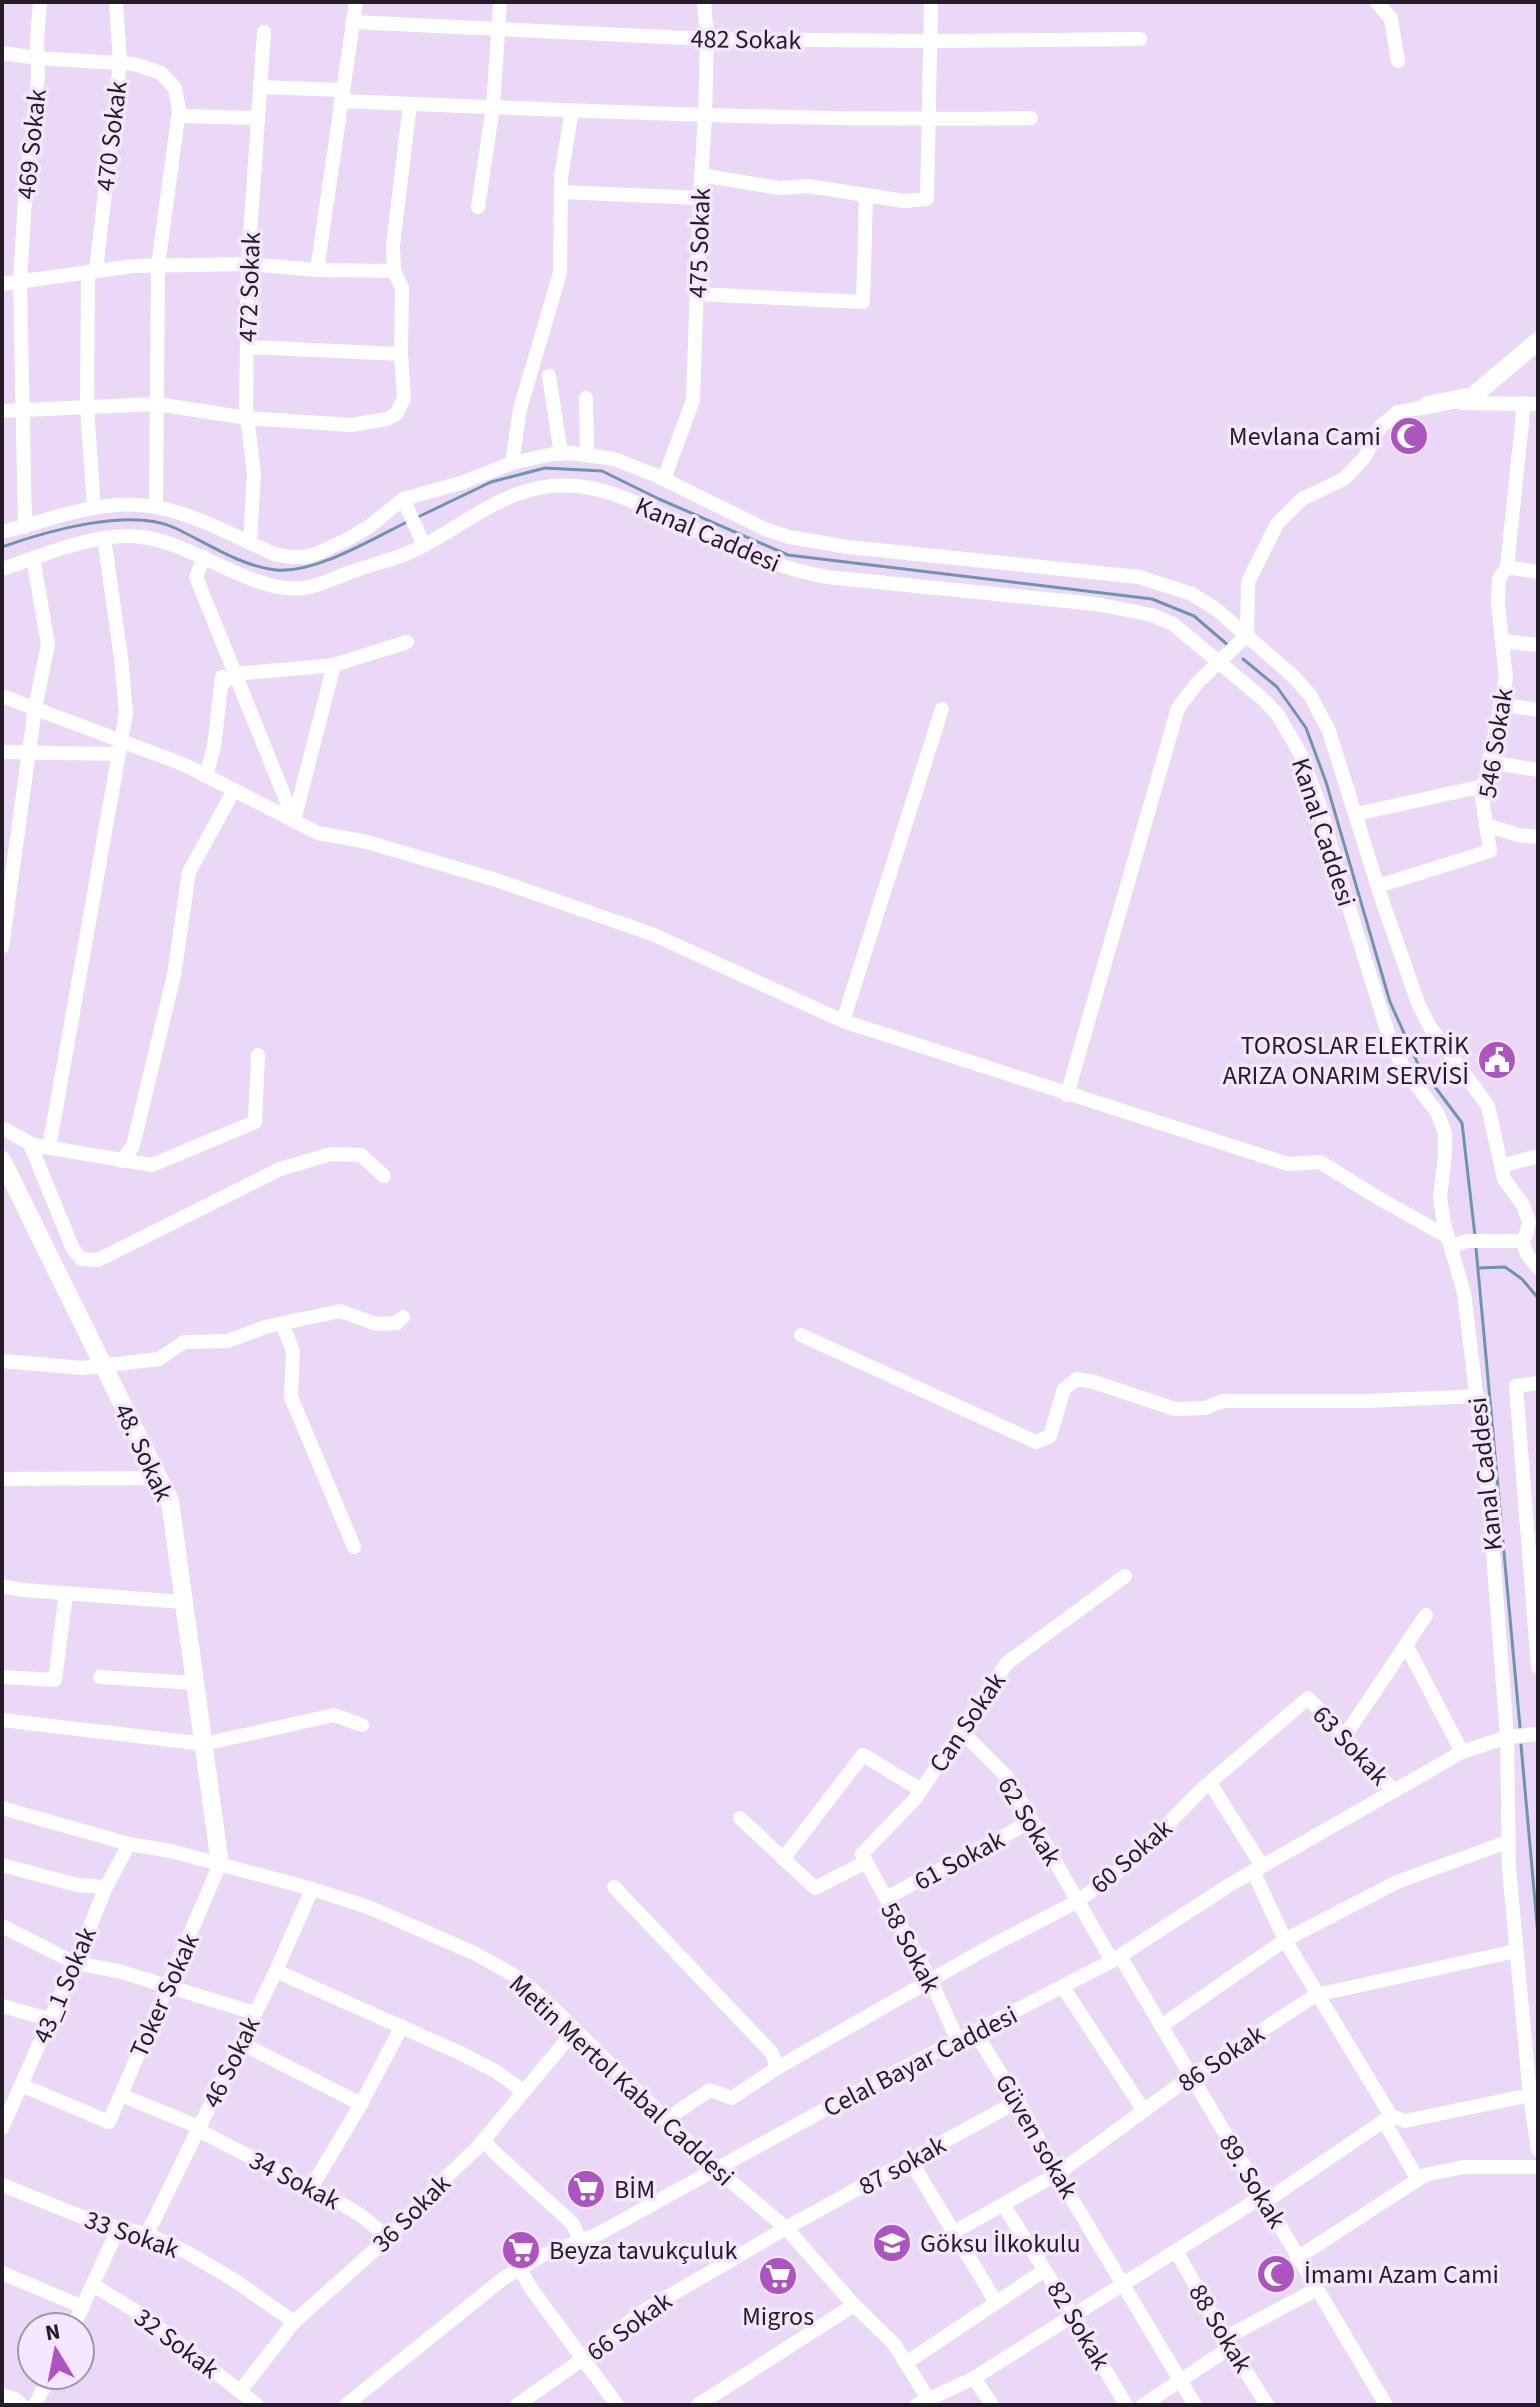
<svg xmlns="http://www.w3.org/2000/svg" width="1540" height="2407" font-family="'Source Sans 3',sans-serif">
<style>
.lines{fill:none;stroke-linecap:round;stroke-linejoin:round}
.stream{stroke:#6f95ae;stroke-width:3}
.street{stroke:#fff;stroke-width:14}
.secondary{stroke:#fff;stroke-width:18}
.labels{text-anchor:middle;stroke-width:7;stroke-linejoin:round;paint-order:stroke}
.street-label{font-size:26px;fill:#241d28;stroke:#f6e6ff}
.poi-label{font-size:26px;fill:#241d28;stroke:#f6e6ff;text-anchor:start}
</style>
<rect width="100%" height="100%" fill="#ebd8f6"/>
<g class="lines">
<!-- stream -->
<g class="stream">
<path d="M418 517 491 482 545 468 602 471 659 499 788 555 1152 599 1194 616 1229 646"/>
<path d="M2 547C47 531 130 507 175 528 207 543 240 566 276 570 315 574 372 539 407 522"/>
<path d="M1243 659 1277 687 1306 728 1326 782 1390 1002 1418 1064 1462 1123 1475 1236"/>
<path d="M1476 1248 1520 1727"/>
<path d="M1478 1268 1505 1267 1522 1279 1538 1298"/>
<path d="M1521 1745 1538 1935"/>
</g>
<!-- street -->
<g class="street">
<path d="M1377 2 1391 19 1398 61"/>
<path d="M352 22 707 39 931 41 1140 39"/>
<path d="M2 53 38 58 134 64 161 73 175 88 179 110 158 266 156 506"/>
<path d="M260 87 342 90"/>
<path d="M341 101C571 110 801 122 1031 118"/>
<path d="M179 116 258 118"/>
<path d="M701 175 779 188 808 186 904 201 927 199 931 2"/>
<path d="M561 192 700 198"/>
<path d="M478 207 493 107 500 2"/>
<path d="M96 270 120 63 116 2"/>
<path d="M317 270 356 2"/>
<path d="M88 272 87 408 94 508"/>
<path d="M2 284 133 266 248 264 317 270 394 271"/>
<path d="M696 294 863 302 866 195"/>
<path d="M247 347 401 354"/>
<path d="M549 376 561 454"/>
<path d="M586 398 587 454"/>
<path d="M1462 403 1538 404"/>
<path d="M1524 403 1507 567 1538 572"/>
<path d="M2 411 157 404 247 418 351 425 387 419 396 414 404 399 401 354 402 288 394 271 393 245 410 104"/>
<path d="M512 463 520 409 560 273 561 177 572 110"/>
<path d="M664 479 693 400 700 198 705 116 707 39 704 2"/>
<path d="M403 499 424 545"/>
<path d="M25 527 20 282 25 198 38 77 37 40 40 2"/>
<path d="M2 532C39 523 78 508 116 505 173 500 225 532 274 554L290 557H305L318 553 350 538 370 526 403 499 464 482 512 463 553 454 572 453 614 459 655 475 765 529 789 537 848 547 1139 577 1192 594 1216 609 1294 677 1310 695 1329 731 1382 900 1418 1003 1430 1027 1488 1106 1504 1179 1523 1205 1529 1222 1526 1235 1522 1241H1467L1451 1246"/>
<path d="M250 543 254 473 246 409 248 264 264 32"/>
<path d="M204 557 196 577 294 820"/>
<path d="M2 569C44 555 98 531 142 537 194 543 253 594 303 588 320 586 338 576 354 571 375 563 398 559 417 549 473 521 514 477 584 487 615 491 645 507 674 520 725 544 771 567 827 577L1096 604 1152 615 1173 624 1263 699 1278 715 1301 755 1319 804 1339 875 1392 1046 1406 1072 1437 1112 1445 1133V1155L1440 1197 1444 1224 1464 1293 1489 1501 1507 1737 1509 1868 1530 2095 1538 2150"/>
<path d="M1503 641 1538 645"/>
<path d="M221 685 235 674 334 665 407 642"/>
<path d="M2 696 185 765 318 833 367 842 493 879 652 934 843 1021 1288 1164 1320 1162 1380 1199 1448 1237"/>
<path d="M1500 704 1538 710"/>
<path d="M2 752 117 754"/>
<path d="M1489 762 1538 770"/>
<path d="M206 776 214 747 222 677"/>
<path d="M1356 814 1484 786"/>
<path d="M294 820 334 665"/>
<path d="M1486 825 1518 835 1538 837"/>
<path d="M1378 886 1490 851 1482 797 1506 678 1498 604 1499 579 1507 567"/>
<path d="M2 947 35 708 48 644 33 558"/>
<path d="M843 1021 942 709"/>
<path d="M1067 1095 1178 708 1197 683 1247 635 1248 582 1277 524 1302 499 1344 479 1364 458 1381 426 1398 412 1438 405"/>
<path d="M2 1128 33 1145 152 1165 255 1122 258 1055"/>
<path d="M30 1144 73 1249 81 1259 98 1260 280 1169 331 1154 361 1155 384 1176"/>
<path d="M49 1148 126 713 121 658 104 538"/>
<path d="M122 1161 133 1146 174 975 189 872 234 790"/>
<path d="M1502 1166 1538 1156"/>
<path d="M1522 1241 1527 1254 1538 1268"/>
<path d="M282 1323 293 1351 291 1397 354 1547"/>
<path d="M801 1335 1036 1442 1050 1436 1064 1389 1077 1379 1094 1382 1175 1409 1205 1408 1223 1401H1366L1478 1396"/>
<path d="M2 1361 83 1368 159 1359 184 1342 228 1341 265 1327 340 1311 376 1324 397 1323 403 1317"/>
<path d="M1538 1383 1516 1386 1538 1667"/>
<path d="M2 1479 159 1478"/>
<path d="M2 1586 23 1590 184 1602"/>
<path d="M1406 1645 1462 1752"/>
<path d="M2 1677 55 1680 66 1593"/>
<path d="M100 1677 195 1683"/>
<path d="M2 1720 204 1744 334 1715 362 1725"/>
<path d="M960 1730 1007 1777 1112 1961"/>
<path d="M1344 1737 1426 1615"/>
<path d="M1210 1783 1262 1866"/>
<path d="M2 1808 129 1844 171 1851 312 1889 368 1907 474 1953 519 1978 553 2008 715 2168 786 2228 854 2305 894 2344 932 2405"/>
<path d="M740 1818 815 1888 866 1862"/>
<path d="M783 1859 863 1755 921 1790"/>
<path d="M2 1865 77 1885 106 1887"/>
<path d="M1253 1871 1285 1940 1391 2116 1405 2121 1530 2095"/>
<path d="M614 1887 772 2053 777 2068 980 1952 1078 1901 1132 1861 1201 1790 1308 1698 1394 1791"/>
<path d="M886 1898 1032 1821"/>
<path d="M2 1926 75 1963 118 1971 255 2013"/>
<path d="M1120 1956 1386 2405"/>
<path d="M276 1971 460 2053 497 2072 524 2092"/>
<path d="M1063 1987 1144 2111"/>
<path d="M2 2006 49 2019"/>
<path d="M1161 2026 1285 1940 1397 1882 1507 1842"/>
<path d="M975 2032 1023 2110 1057 2174 1195 2405"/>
<path d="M958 2041 931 1981 862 1854 915 1799 1007 1663 1125 1576"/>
<path d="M241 2043 361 2104"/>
<path d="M21 2085 109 2122 220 1864"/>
<path d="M121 2095 199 2127"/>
<path d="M665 2120 710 2090 732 2098 777 2068"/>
<path d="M1384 2121 1418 2180"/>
<path d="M2 2128 75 1963 106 1887 129 1844"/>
<path d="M198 2130 340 2203 362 2216 388 2238"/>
<path d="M484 2140 495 2153 573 2224 580 2241"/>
<path d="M910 2160 996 2302"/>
<path d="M2 2185 95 2222 147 2234 188 2253 234 2280 294 2322"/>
<path d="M311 2188 361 2104 402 2026"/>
<path d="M1266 2201 1391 2116"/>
<path d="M1004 2206 1073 2315 1126 2405"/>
<path d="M954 2232 1057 2174 1190 2077 1316 1995 1516 1951"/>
<path d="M147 2234 276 1971 312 1889"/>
<path d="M1176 2251 1225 2338 1267 2405"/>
<path d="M1297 2258 1425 2175 1464 2167H1538"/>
<path d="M520 2269 530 2287 617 2405"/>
<path d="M2 2273 83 2307"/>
<path d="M93 2285 147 2318 257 2405"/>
<path d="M73 2327 119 2227"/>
<path d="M1225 2338 1317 2289"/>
<path d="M906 2363 1045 2270"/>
<path d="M974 2378 992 2405"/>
<path d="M241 2390 294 2322 388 2238 440 2183 476 2149 575 2030"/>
<path d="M2 2395 15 2399 22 2405"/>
<path d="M35 2405 50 2375"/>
<path d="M346 2405 504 2278 541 2256 598 2234 851 2095 1112 1961 1231 1884 1462 1752 1507 1737 1538 1734"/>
<path d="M517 2405 583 2359 640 2313 786 2228 1018 2101"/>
<path d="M698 2405 854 2305"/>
<path d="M916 2405 974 2378 1263 2196"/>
<path d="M1143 2405 1231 2347"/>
</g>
<!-- secondary -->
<g class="secondary">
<path d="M1427 405 1473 396 1538 341"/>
<path d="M2 1160 170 1501 220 1864"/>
</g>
</g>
<!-- icons -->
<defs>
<symbol id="mosque-disc" viewBox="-11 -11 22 22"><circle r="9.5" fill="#ae54c0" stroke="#f6e6ff"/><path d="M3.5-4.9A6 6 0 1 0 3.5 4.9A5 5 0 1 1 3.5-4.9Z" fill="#fff"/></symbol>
<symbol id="civic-disc" viewBox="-11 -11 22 22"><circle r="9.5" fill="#ae54c0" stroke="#f6e6ff"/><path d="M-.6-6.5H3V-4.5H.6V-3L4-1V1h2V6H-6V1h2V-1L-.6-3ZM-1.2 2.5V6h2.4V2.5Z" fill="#fff"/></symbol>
<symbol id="supermarket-disc" viewBox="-11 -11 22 22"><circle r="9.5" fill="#ae54c0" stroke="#f6e6ff"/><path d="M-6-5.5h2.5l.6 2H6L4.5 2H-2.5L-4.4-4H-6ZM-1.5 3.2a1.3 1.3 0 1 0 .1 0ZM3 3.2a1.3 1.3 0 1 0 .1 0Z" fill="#fff"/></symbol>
<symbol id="school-disc" viewBox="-11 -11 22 22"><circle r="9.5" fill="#ae54c0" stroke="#f6e6ff"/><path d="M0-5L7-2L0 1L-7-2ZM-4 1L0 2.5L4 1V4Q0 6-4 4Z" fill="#fff"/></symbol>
</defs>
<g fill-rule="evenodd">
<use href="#mosque-disc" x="1387" y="414" width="44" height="44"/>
<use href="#civic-disc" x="1475" y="1038" width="44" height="44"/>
<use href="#supermarket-disc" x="564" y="2167" width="44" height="44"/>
<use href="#school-disc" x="870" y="2221" width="44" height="44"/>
<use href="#supermarket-disc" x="499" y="2228" width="44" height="44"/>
<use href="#mosque-disc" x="1254" y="2252" width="44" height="44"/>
<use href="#supermarket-disc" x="756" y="2254" width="44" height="44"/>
</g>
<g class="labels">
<!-- street labels -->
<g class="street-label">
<text transform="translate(746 39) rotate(1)" y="9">482 Sokak</text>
<text transform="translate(111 136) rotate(-83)" y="9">470 Sokak</text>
<text transform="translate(31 144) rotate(-84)" y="9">469 Sokak</text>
<text transform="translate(699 243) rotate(-88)" y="9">475 Sokak</text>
<text transform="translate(249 287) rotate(-88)" y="9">472 Sokak</text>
<text transform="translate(708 534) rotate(23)" y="9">Kanal Caddesi</text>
<text transform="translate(1495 743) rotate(-81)" y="9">546 Sokak</text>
<text transform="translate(1324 832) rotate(72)" y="9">Kanal Caddesi</text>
<text transform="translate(144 1452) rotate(65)" y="9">48. Sokak</text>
<text transform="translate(1485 1474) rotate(-96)" y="9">Kanal Caddesi</text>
<text transform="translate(967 1722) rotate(-56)" y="9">Can Sokak</text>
<text transform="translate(1351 1745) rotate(47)" y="9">63 Sokak</text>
<text transform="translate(1030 1821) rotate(59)" y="9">62 Sokak</text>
<text transform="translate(1131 1856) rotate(-41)" y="9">60 Sokak</text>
<text transform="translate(959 1860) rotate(-28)" y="9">61 Sokak</text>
<text transform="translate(911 1947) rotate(62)" y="9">58 Sokak</text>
<text transform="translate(64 1985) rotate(-67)" y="9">43_1 Sokak</text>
<text transform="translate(164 1995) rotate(-66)" y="9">Toker Sokak</text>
<text transform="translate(1221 2058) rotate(-34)" y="9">86 Sokak</text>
<text transform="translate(920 2061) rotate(-27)" y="9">Celal Bayar Caddesi</text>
<text transform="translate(231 2062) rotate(-64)" y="9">46 Sokak</text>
<text transform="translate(622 2080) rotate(43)" y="9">Metin Mertol Kabal Caddesi</text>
<text transform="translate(1037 2136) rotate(60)" y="9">Güven sokak</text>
<text transform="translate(902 2165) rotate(-29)" y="9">87 sokak</text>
<text transform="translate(295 2180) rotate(27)" y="9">34 Sokak</text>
<text transform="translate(1253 2181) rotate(59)" y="9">89. Sokak</text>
<text transform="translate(411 2213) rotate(-45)" y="9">36 Sokak</text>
<text transform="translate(132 2234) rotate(19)" y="9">33 Sokak</text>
<text transform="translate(1079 2325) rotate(59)" y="9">82 Sokak</text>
<text transform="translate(629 2326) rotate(-36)" y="9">66 Sokak</text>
<text transform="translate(1221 2328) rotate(59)" y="9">88 Sokak</text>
<text transform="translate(177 2343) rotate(37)" y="9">32 Sokak</text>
</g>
<!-- poi labels -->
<g class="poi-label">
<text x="1381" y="445" text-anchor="end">Mevlana Cami</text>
<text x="1469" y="1054" text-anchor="end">TOROSLAR ELEKTRİK<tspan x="1469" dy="30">ARIZA ONARIM SERVİSİ</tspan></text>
<text x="614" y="2198">BİM</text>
<text x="920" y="2252">Göksu İlkokulu</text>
<text x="549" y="2259">Beyza tavukçuluk</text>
<text x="1304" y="2283">İmamı Azam Cami</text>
<text x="778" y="2325" text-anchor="middle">Migros</text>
</g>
</g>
<!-- border -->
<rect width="1540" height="2407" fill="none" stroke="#241d28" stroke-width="8"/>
<!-- north arrow -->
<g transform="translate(56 2351) rotate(350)"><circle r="38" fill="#f6e6ff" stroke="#a296a9" stroke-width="2"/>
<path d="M0-6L14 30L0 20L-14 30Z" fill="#ae54c0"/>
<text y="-12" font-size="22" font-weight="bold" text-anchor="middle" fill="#241d28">N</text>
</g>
</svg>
